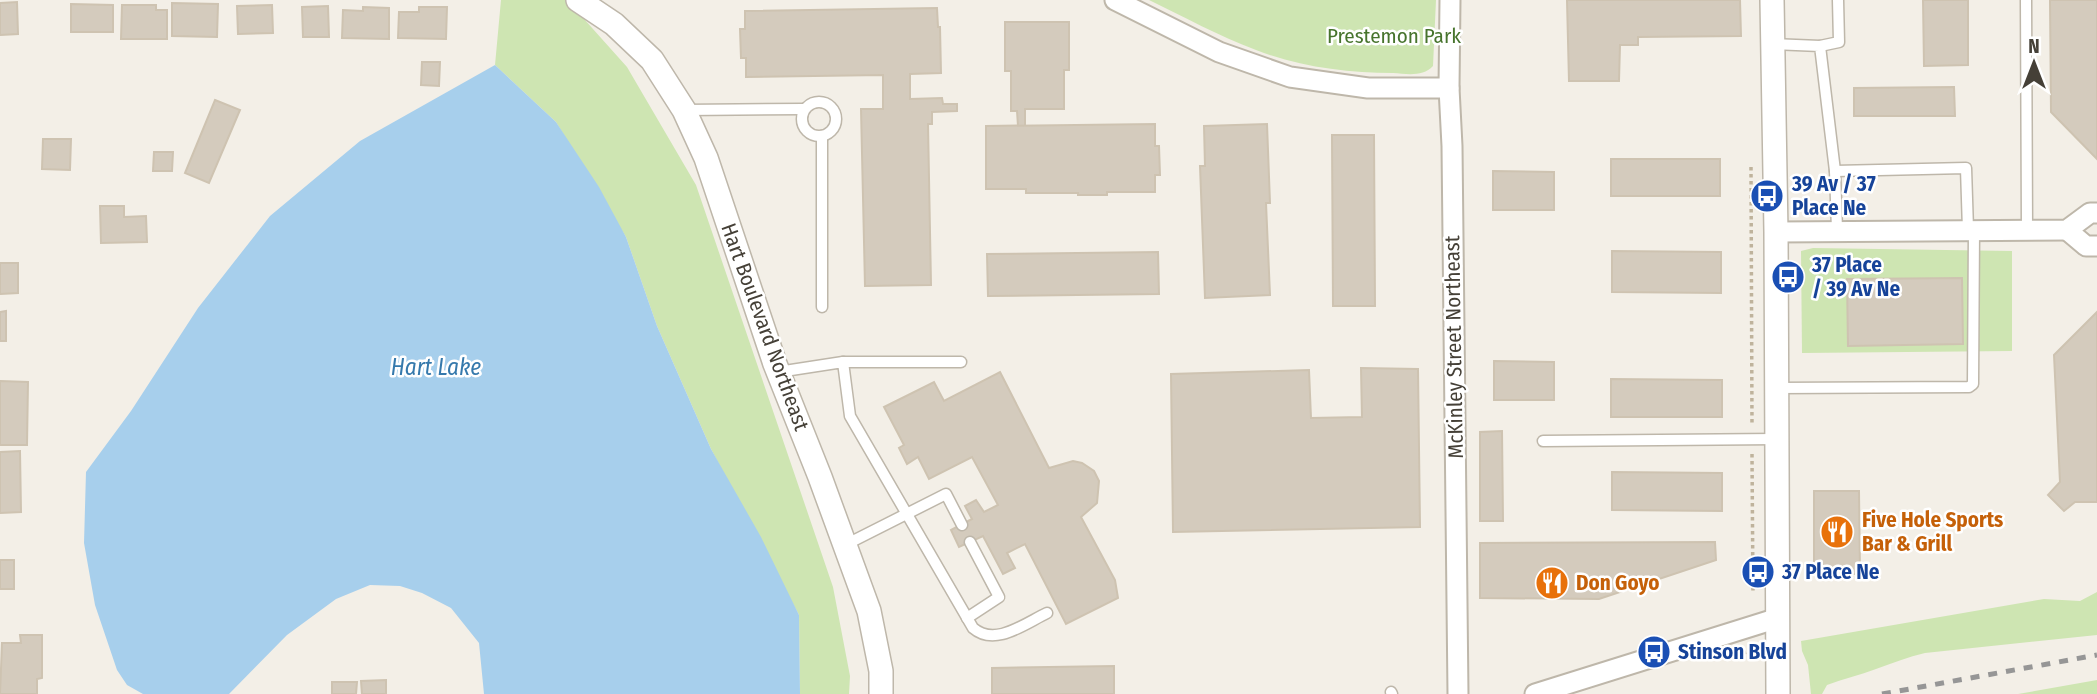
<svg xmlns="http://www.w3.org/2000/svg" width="2097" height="694" font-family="'Fira Sans Condensed',sans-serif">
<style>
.green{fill:#cee5b2}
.water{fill:#a7cfec}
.building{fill:#d4cbbd;stroke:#cec3b1;stroke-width:2}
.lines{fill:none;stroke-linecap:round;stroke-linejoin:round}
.service-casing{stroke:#beb7aa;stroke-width:13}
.minor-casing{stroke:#beb7aa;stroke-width:23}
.tertiary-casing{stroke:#beb7aa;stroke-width:26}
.path{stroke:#bfb39c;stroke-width:3.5;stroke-dasharray:3.5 3.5;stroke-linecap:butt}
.service{stroke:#fff;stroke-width:10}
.minor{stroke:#fff;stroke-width:19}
.tertiary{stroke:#fff;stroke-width:23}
.rail{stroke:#969696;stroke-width:5;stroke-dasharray:9 9;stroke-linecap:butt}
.labels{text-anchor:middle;stroke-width:5;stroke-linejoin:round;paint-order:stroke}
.park-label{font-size:21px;fill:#47742d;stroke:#fff}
.transit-label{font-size:21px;font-weight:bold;fill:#164399;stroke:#fff;text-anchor:start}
.street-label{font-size:21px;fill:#454037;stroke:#fff}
.food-label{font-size:21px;font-weight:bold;fill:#c56008;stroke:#fff;text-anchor:start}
.water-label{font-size:23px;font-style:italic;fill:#3579ac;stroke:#fff}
</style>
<rect width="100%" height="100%" fill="#f3efe7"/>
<!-- green -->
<g class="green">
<path d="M501 0H567L627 67 696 185 833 587 850 676 849 694H800L799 615 711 449 657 326 626 237 556 122 495 65Z"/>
<path d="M1149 0H1436L1433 66C1423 77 1407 74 1393 73 1347 73 1299 67 1256 50 1219 36 1184 17 1149 0Z"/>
<path d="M1813 248 2012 251V351L1802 353 1801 251Z"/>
<path d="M2097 592V635L1925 653C1908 657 1893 663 1876 669 1860 675 1843 679 1827 685L1822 694H1811L1808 665 1802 651 1801 641 2044 599 2080 601Z"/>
<path d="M2097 680V694H2018Z"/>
</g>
<!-- water -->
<path class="water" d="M495 65 556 122 599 187 626 237 657 326 711 449 761 537 799 615 800 694H484L479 643 451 608 422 593 400 586 370 585 336 599 287 635 229 694H143L127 685 117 670 95 605 84 543 86 472 131 411 198 308 270 216 360 141Z"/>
<!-- building -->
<g class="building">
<path d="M1567 0H1740L1741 36 1638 37V45H1620L1619 81H1569Z"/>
<path d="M1923 0H1968V65L1924 66Z"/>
<path d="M2050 0H2097V159L2051 112Z"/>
<path d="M17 2 18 34 0 35V3Z"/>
<path d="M172 3 218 4 217 37 172 36Z"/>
<path d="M71 4 113 5V32H71Z"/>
<path d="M122 5H156V10H167V39H121Z"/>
<path d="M272 5 273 33 238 34 237 6Z"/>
<path d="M328 6 329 37H303L302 7Z"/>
<path d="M363 7 389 8V39L342 38 343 10 363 11Z"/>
<path d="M419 7H447L446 39 398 38 399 12H419Z"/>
<path d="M937 8 938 27H940L941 73 910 74V99L942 98 943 104H957V111L932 112V124H928L931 285 865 286 861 109H883V75L746 77V58H741L740 29H745V11Z"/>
<path d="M1005 22H1069V70H1064V109H1025V126H1018L1017 111H1011V71H1005Z"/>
<path d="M422 62H440L439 86 421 85Z"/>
<path d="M1954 87 1955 116H1854V88Z"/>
<path d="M215 100 240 110 209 183 185 173Z"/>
<path d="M1155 124V146H1159L1160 175H1155V192H1107V195H1078V193H1026V189H986V126Z"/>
<path d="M1267 124 1270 203H1266L1270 295 1205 298 1200 166H1205L1204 126Z"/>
<path d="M1332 135H1374L1375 306H1333Z"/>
<path d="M43 139H71L70 170 42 169Z"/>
<path d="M154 152H173L172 171H153Z"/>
<rect x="1611" y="159" width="109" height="37"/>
<path d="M1493 171 1554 172V210H1493Z"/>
<path d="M100 206H124V217L146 216 147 242 101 243Z"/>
<path d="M1612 251 1721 252V293L1612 292Z"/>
<path d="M1158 252 1159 294 988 296 987 254Z"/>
<path d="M0 263H18V293L0 294Z"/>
<path d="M1962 278 1963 344 1848 346 1847 279Z"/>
<path d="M6 311V341H0V312Z"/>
<path d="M2097 312V502H2075L2064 511 2048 495 2060 482 2054 355Z"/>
<path d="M1494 361 1554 362V400H1494Z"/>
<path d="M1361 368 1418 369 1420 527 1173 532 1171 374 1309 370 1311 418 1362 417Z"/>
<path d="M1000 372 1049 468 1073 461 1082 463 1094 471 1099 481 1097 503 1081 517 1115 580 1118 598 1066 624 1025 544 1007 553 1015 568 1003 574 983 536 959 547 951 530 972 519 965 506 976 500 984 512 998 505 972 457 929 479 918 457 907 464 899 448 904 445 884 407 934 382 944 401Z"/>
<path d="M1611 379 1722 380V417H1611Z"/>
<path d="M0 381 28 382 27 445H0Z"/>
<path d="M1502 431 1503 521H1480V432Z"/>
<path d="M20 451 21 512 0 513V452Z"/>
<path d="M1612 472 1722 473V511L1612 510Z"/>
<path d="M1814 491H1859L1860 574H1814Z"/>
<path d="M1715 542 1716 560 1599 599 1480 598V543Z"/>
<rect x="0" y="560" width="14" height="29"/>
<path d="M20 635H42V678L37 679V694H0L2 643H21Z"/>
<path d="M1114 666V694H992V668Z"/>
<path d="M386 680V694H362L361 681Z"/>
<path d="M332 682H357L356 694H332Z"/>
</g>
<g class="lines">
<defs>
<g id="service">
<path d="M2026 0 2027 230"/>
<path d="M1773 44 1820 46 1835 171 1837 230"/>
<path d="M1820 46 1839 42 1838 0"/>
<circle cx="819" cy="119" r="17"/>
<path d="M684 110 804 109"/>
<path d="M1835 171 1966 168 1968 230"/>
<path d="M822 307V136"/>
<path d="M843 362H961"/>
<path d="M778 372 843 362 850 416 973 628C995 647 1024 624 1047 613"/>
<path d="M1777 388 1969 387 1973 384 1974 230"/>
<path d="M1543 441 1777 439"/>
<path d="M845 545 946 494 962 525"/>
<path d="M967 618 999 597 970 542"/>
<path d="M1391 692 1392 694"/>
</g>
<g id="minor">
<path d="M1115 0 1219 52 1290 77 1368 88H1449"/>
<path d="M1450 0 1449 88 1452 146 1458 694"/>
<path d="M2067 230 2086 246H2097"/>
<path d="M1776 232 2067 230 2090 213H2097"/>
<path d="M1535 694 1778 618"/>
</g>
<g id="tertiary">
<path d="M578 0 614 24 652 60 684 110 706 158 775 364 820 477 869 611 881 671V694"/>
<path d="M1772 0 1776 232 1778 694"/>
</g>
</defs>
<!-- service casing -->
<use href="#service" class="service-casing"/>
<!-- minor casing -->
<use href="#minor" class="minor-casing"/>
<!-- tertiary casing -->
<use href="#tertiary" class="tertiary-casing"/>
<!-- path -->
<g class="path">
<path d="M1751 167 1752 425"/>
<path d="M1752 454 1753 594"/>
<path d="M1729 656 1752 651"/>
</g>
<!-- service -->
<use href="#service" class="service"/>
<!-- minor -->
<use href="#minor" class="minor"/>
<!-- tertiary -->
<use href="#tertiary" class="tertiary"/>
<!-- rail -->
<path class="rail" d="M1882 694 2097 655"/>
</g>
<!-- icons -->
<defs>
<symbol id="bus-disc" viewBox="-11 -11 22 22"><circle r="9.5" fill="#1a4fb4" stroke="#fff"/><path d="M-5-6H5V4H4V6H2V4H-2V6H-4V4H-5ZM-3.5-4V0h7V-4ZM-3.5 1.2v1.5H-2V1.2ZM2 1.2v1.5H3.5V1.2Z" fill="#fff"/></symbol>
<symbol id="restaurant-disc" viewBox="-11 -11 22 22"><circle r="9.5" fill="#e8710a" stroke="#fff"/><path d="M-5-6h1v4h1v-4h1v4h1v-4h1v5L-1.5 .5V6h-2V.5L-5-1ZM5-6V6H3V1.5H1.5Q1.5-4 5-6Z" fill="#fff"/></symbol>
</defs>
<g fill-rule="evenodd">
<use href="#bus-disc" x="1748" y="177" width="38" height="38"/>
<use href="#bus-disc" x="1769" y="258" width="38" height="38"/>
<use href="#restaurant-disc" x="1818" y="513" width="38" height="38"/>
<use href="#bus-disc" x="1739" y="553" width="38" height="38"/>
<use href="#restaurant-disc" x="1533" y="564" width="38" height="38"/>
<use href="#bus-disc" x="1635" y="633" width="38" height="38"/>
</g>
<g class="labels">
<!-- park labels -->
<g class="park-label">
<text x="1394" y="43">Prestemon Park</text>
</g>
<!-- transit labels -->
<g class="transit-label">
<text x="1792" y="191">39 Av / 37<tspan x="1792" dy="24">Place Ne</tspan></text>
<text x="1812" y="272">37 Place<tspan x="1812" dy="24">/ 39 Av Ne</tspan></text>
<text x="1782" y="579">37 Place Ne</text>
<text x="1678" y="659">Stinson Blvd</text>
</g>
<!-- street labels -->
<g class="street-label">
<text transform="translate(765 327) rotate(70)" y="7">Hart Boulevard Northeast</text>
<text transform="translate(1454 347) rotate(-91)" y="7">McKinley Street Northeast</text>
</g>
<!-- food labels -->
<g class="food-label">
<text x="1862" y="527">Five Hole Sports<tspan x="1862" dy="24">Bar &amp; Grill</tspan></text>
<text x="1576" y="590">Don Goyo</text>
</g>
<!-- water labels -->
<g class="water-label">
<text x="436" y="375">Hart Lake</text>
</g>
</g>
<!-- north arrow -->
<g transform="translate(2034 63)" stroke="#ffffff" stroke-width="5" paint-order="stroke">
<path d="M0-5L12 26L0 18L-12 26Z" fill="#454037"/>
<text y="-10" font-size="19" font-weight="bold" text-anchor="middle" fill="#454037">N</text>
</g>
</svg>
